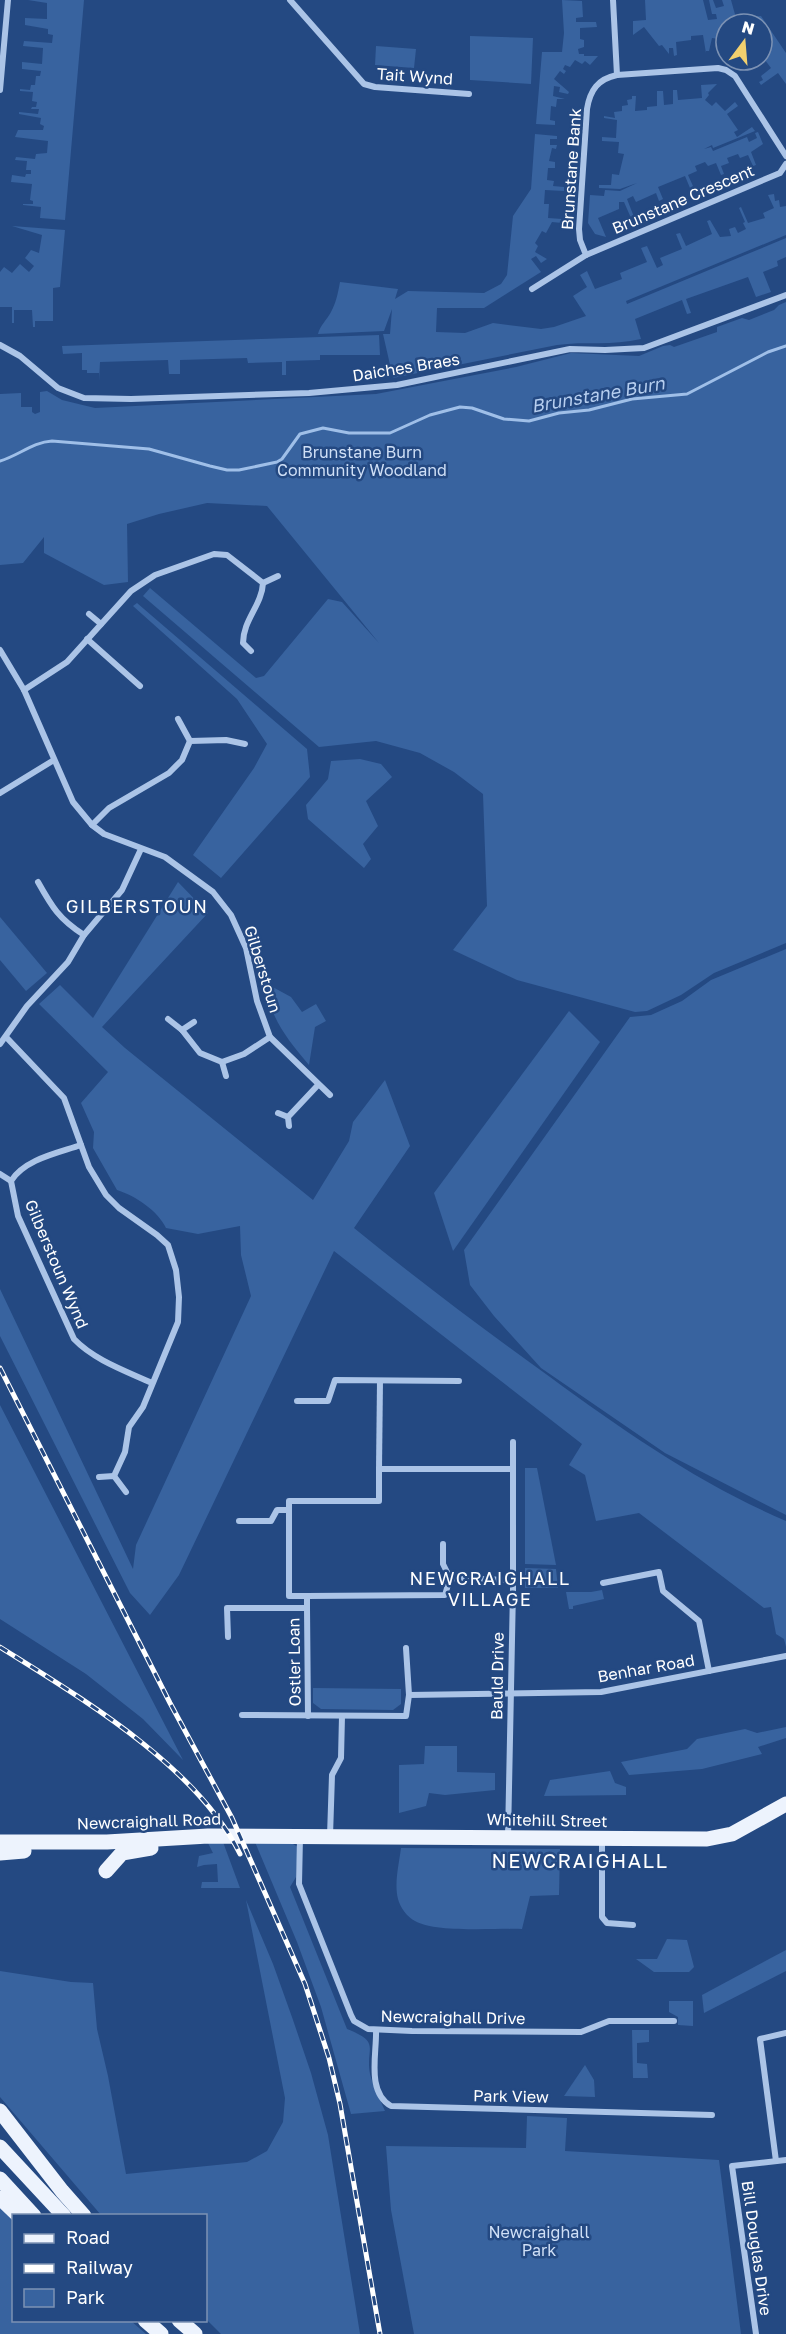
<svg xmlns="http://www.w3.org/2000/svg" width="786" height="2334" font-family="'Golos Text',sans-serif">
<style>
.green{fill:#38639f}
.lines{fill:none;stroke-linecap:round;stroke-linejoin:round}
.stream{stroke:#9fbfe8;stroke-width:3}
.street{stroke:#abc4e7;stroke-width:6}
.primary{stroke:#edf3fd;stroke-width:15}
.rail-casing{stroke:#fff;stroke-width:5}
.rail{stroke:#244982;stroke-width:3;stroke-dasharray:9;stroke-linecap:butt}
.labels{text-anchor:middle;stroke-width:5;stroke-linejoin:round;paint-order:stroke}
.street-label{font-size:16px;fill:#fff;stroke:#244982}
.park-label{font-size:16px;fill:#cfdff6;stroke:#244982}
.water-label{font-size:18px;font-style:italic;fill:#b6ceef;stroke:#244982}
.neighbourhood-label{font-size:18px;letter-spacing:1.5px;fill:#fff;stroke:#244982}
.quarter-label{font-size:20px;letter-spacing:1.5px;fill:#fff;stroke:#244982}
</style>
<rect width="100%" height="100%" fill="#244982"/>
<!-- green -->
<g class="green">
<path d="M28 0H84L65 220 40 218 41 207 23 205V204H33V201L30 200 32 184 11 182 12 175 25 177 26 174H31V170H26L27 161 15 160 16 157 35 159 36 154 47 153 48 141 15 137 18 130H43L44 126 40 124 41 118 19 114V112L38 114 39 109H31L32 107H36L37 102 32 101 33 92 20 91V89L30 90 31 85H35L36 76H40L41 71 22 69V62L42 64 43 48 23 46 24 41 52 43 53 35 48 34V29L25 25V18L47 19V3Z"/>
<path d="M562 0 582 1 583 17 576 18V22H596L597 27 580 28V39L584 40V47L578 49 579 54H584V56H598L590 65 585 61 582 64 575 60 570 67 565 65 563 69 566 71 564 74 560 71 554 79 569 92 568 94 559 92 560 87 554 86 553 96 565 99H557L556 107 551 106 550 120 555 121V125L536 124 542 52H562L564 33Z"/>
<path d="M645 0H703L708 20 717 19 716 14H712L709 0H713L716 8 724 6 722 0H731L736 18 761 16 786 53V84L778 73 761 85 759 82 763 80 761 76 771 68 762 56V24H726V40L712 38 709 51H706V53L703 35 691 36V40L676 42 677 55 674 56 673 48H669V54L662 45 659 46 644 27 633 35V21L646 20Z"/>
<path d="M470 36 533 38 531 84 470 80Z"/>
<path d="M376 46 416 49 414 68 375 65Z"/>
<path d="M717 84 708 93 709 95 705 100 712 106 716 102 725 111 735 102 738 106 727 114 738 130 734 132 737 137 752 127 755 131 713 148 712 145 704 149 711 147 713 151 747 137 749 142 757 138 755 133 758 132 763 144 751 152 756 165 753 166 748 155 740 158 738 154 727 158 729 163 721 166 724 174 721 175 716 163 708 166 705 162 695 166 697 171 688 175 693 186 690 188 685 176 658 187 663 199 659 201 656 193 636 202 633 196 627 199 634 217 631 218 624 202H619V209L598 218 606 237 595 234 588 223 590 195 604 196 605 190 620 191 637 183 620 189 599 188V185H611L612 174 619 175 624 154 618 153 619 142 602 141V137L616 138 617 120 604 118V116L615 118 614 112 622 111V106L628 105 627 100 632 99V96H636L635 111 647 110V107L657 106V91H663L664 105 673 104V90H677L678 100 702 98 701 85Z"/>
<path d="M535 134 557 136V139H550V145H557L556 149 552 148 549 161 555 162V168H548L547 180 554 181 553 186 564 187V191L545 190 544 204H549L548 218 562 219V223L552 222 546 233 542 231 535 243 538 246 535 252 547 259 541 263 536 256 531 259 541 272 484 308H437L436 332 465 333 493 323 541 329 554 327 586 316 573 296 587 287 580 275 587 271 595 289 622 279 620 273 647 262 641 248 647 246 657 268 663 265 660 258 682 249 676 234 680 233 686 246 712 234 707 221 710 220 720 237 731 236 729 229 735 227 738 233 746 229 743 223 745 222 739 208 741 207 748 223 765 218 763 213 774 208 768 195 774 194 775 201 779 200 780 207 786 206V235L626 301 627 304 786 238V257L777 261 778 266 763 272 771 292 756 297 748 277 686 299 691 313 687 314 682 300 635 319 641 339C612 346 585 341 557 345L393 378 383 334H390L392 309 384 331 318 334C320 325 327 320 331 312 336 303 338 293 340 282L398 289 395 299 408 291 484 293 501 284 507 275 513 216 531 189Z"/>
<path d="M12 226 65 230 60 287 53 288V321H35V327H33L32 310H14V323H12V307H0V272L4 267 12 273 20 264 29 272 34 266 25 258 31 250 39 253 42 235Z"/>
<path d="M786 302V943L714 973 681 995 647 1011 635 1012 517 980 453 950 487 906 483 794 454 772 420 753 376 741 319 747 143 596 150 588 256 678 264 676 328 599 342 602 379 643 267 506 207 503 159 514 127 524 128 582 104 585 44 553V537L23 563 0 565V381V394L21 393V407H32V412L35 414 40 412V392L47 391 62 400 95 408 376 394 516 367 571 353 639 356 663 346 670 345 674 347 717 332V327L742 318 749 320 774 310 779 305Z"/>
<path d="M379 335 380 355H320V360L286 361V375H282V362L248 363 247 358 180 360V374H169L168 360 100 362 99 381V373H87V370H82V353L63 354 62 346Z"/>
<path d="M137 603 307 749 310 777 221 878 193 855 254 768 267 744 237 699 133 606Z"/>
<path d="M360 759 381 764 392 777 366 801 378 826 363 844 371 859 364 868 308 819 306 805 328 779 331 761Z"/>
<path d="M178 882 208 913 102 1027 125 1048 313 1200 349 1141 353 1122 385 1080 410 1146 354 1228C418 1280 483 1329 550 1377 625 1432 700 1484 786 1521V1647L784 1639 776 1634 771 1607 764 1608 639 1513 596 1521 585 1475 569 1465 582 1444 334 1251 179 1575 150 1615 130 1593 0 1336V1289L133 1569 136 1545 251 1296 241 1255 240 1226 198 1234 166 1228C158 1211 136 1196 117 1190L93 1148 94 1132 81 1103 108 1072 39 1004 60 985 93 1018Z"/>
<path d="M0 917 47 973 26 991 0 960Z"/>
<path d="M786 949V1515L665 1453 541 1368 494 1316 470 1285 464 1250 630 1017 651 1015 682 1001 711 980Z"/>
<path d="M269 985 291 997 302 1012 316 1004 326 1021 315 1027 309 1065C286 1038 274 1022 264 987Z"/>
<path d="M569 1011 600 1042 453 1251 434 1193Z"/>
<path d="M0 1405 183 1760 143 1719 86 1674 0 1619Z"/>
<path d="M525 1468H537L556 1565 525 1564Z"/>
<path d="M525 1568 556 1569 558 1588H525Z"/>
<path d="M602 1590 604 1599 573 1606V1609H569L566 1592H591Z"/>
<path d="M313 1688 401 1689V1704L393 1710 321 1709 313 1703Z"/>
<path d="M786 1727V1738L758 1747 762 1754 702 1769 629 1775 621 1762 687 1749 697 1739 745 1729 757 1733Z"/>
<path d="M425 1746H457V1772L495 1773V1790L445 1795 429 1793 426 1806 399 1813V1765L424 1764Z"/>
<path d="M610 1771 615 1783 626 1787V1795L544 1796 550 1780Z"/>
<path d="M207 1841 223 1842 240 1888H201L202 1882H218L217 1864 204 1865 197 1867 199 1856 213 1853Z"/>
<path d="M288 1841 298 1847 296 1877 290 1887 347 2029C382 2043 365 2047 370 2074 373 2086 380 2099 385 2111L351 2114 321 2007 297 1942 255 1842Z"/>
<path d="M401 1848 560 1849 559 1895 530 1896 522 1929C497 1928 435 1933 415 1921 407 1917 400 1907 398 1899 394 1883 399 1864 401 1848Z"/>
<path d="M246 1900 273 1964 293 2020 311 2073 328 2135 360 2334H221L206 2319V2216L101 2215 0 2097V1971L71 1982 93 1983 97 2029 108 2076 126 2174 247 2162 267 2151 283 2122 285 2098Z"/>
<path d="M667 1939 687 1940 694 1967 689 1972H654L636 1959H657Z"/>
<path d="M786 1950V1971L704 2013 702 1995Z"/>
<path d="M669 2001H693V2026L678 2025V2017L669 2012Z"/>
<path d="M632 2030H649V2042L637 2043V2063L647 2064 648 2078H633Z"/>
<path d="M585 2065 594 2080 595 2097 564 2096Z"/>
<path d="M527 2116 567 2118 565 2151 719 2160 741 2334H414L391 2210 386 2146 526 2148Z"/>
<path d="M0 2205 13 2217 14 2320 131 2321 146 2334H0Z"/>
</g>
<g class="lines">
<!-- stream -->
<path class="stream" d="M0 461C18 456 33 442 52 441L149 449 210 466 227 470H239L277 462 282 459 300 434 323 428 349 433H390L430 415 460 407 472 408 504 419 529 421 559 413 589 410 632 399 687 394 768 352 786 346"/>
<!-- street -->
<g class="street">
<path d="M290 0 364 84 375 87 469 94"/>
<path d="M617 75 718 68 726 70 735 76 786 156"/>
<path d="M0 90 8 0"/>
<path d="M586 255 780 173 786 164"/>
<path d="M532 289 586 255 580 240 579 229 587 109C590 90 598 79 617 75L613 0"/>
<path d="M0 345 20 356 58 388 84 398 131 399 309 393 397 385 570 349 605 350 644 348 786 295"/>
<path d="M263 583 278 576"/>
<path d="M89 614 101 624"/>
<path d="M87 639 140 686"/>
<path d="M0 650 24 690 73 802 92 825 104 834 165 857 213 892 231 915 246 948 257 1001 270 1037 330 1095"/>
<path d="M24 690 67 662 131 591 155 575 214 554 227 555 263 583C262 605 243 620 243 643L251 651"/>
<path d="M178 719 190 741"/>
<path d="M0 793 54 760"/>
<path d="M92 825 109 808 169 773 182 760 190 741 226 740 245 744"/>
<path d="M38 882C52 907 59 919 84 935"/>
<path d="M168 1019 182 1030 200 1053 222 1062 244 1054 270 1037"/>
<path d="M182 1030 194 1022"/>
<path d="M7 1038 64 1098 89 1167 106 1195 119 1208 157 1235 168 1245 176 1270 179 1297 178 1322 143 1407 129 1427 125 1452 114 1476"/>
<path d="M0 1044 27 1006 68 962 84 935 122 890 141 849"/>
<path d="M222 1062 226 1076"/>
<path d="M278 1113 288 1117"/>
<path d="M289 1126 288 1117 318 1085"/>
<path d="M81 1145C58 1153 25 1159 11 1181L18 1216 74 1339C94 1360 126 1371 152 1383"/>
<path d="M0 1174 11 1181"/>
<path d="M297 1401H328L335 1380 459 1381"/>
<path d="M379 1469 380 1381"/>
<path d="M99 1477 114 1476 126 1492"/>
<path d="M239 1521H271L277 1510H289"/>
<path d="M443 1544V1564L450 1578"/>
<path d="M603 1583 659 1572 663 1591 699 1621 709 1671"/>
<path d="M307 1596H289V1501H379V1469H513"/>
<path d="M307 1608 308 1716"/>
<path d="M228 1637 227 1608H307V1596L445 1595 450 1578 513 1580"/>
<path d="M406 1648 409 1695"/>
<path d="M242 1715 406 1716 409 1695 601 1692 786 1656"/>
<path d="M330 1836 332 1775 341 1758 342 1716"/>
<path d="M300 1837 299 1884 351 2015 354 2021 368 2029 412 2031 581 2032 609 2021H674"/>
<path d="M508 1837 513 1590V1442"/>
<path d="M602 1840V1917L607 1923 633 1925"/>
<path d="M376 2030C377 2053 366 2092 391 2106L712 2115"/>
<path d="M776 2161 760 2039 786 2033"/>
<path d="M756 2334 732 2166 786 2160"/>
</g>
<!-- primary -->
<g class="primary">
<path d="M0 1842H107L208 1836 707 1839 732 1834 786 1804"/>
<path d="M0 1853 24 1851"/>
<path d="M106 1871 122 1853 151 1848"/>
<path d="M0 2111 62 2191 84 2216"/>
<path d="M0 2147 64 2216"/>
<path d="M0 2179 34 2216"/>
<path d="M0 2198 19 2216"/>
<path d="M145 2320 161 2334"/>
<path d="M179 2320 195 2334"/>
</g>
<defs>
<g id="rail">
<path d="M0 1368 170 1703 232 1818 305 1984 329 2058 340 2104 380 2334"/>
<path d="M0 1647C81 1698 197 1766 240 1854"/>
</g>
</defs>
<!-- rail casing -->
<use href="#rail" class="rail-casing"/>
<!-- rail -->
<use href="#rail" class="rail"/>
</g>
<g class="labels">
<!-- street labels -->
<g class="street-label">
<text transform="translate(415 76) rotate(4)" y="6">Tait Wynd</text>
<text transform="translate(571 169) rotate(-86)" y="6">Brunstane Bank</text>
<text transform="translate(683 199) rotate(-23)" y="6">Brunstane Crescent</text>
<text transform="translate(406 367) rotate(-9)" y="6">Daiches Braes</text>
<text transform="translate(263 969) rotate(73)" y="6">Gilberstoun</text>
<text transform="translate(57 1264) rotate(67)" y="6">Gilberstoun Wynd</text>
<text transform="translate(294 1662) rotate(-91)" y="6">Ostler Loan</text>
<text transform="translate(646 1668) rotate(-10)" y="6">Benhar Road</text>
<text transform="translate(497 1676) rotate(-89)" y="6">Bauld Drive</text>
<text transform="translate(547 1820) rotate(1)" y="6">Whitehill Street</text>
<text transform="translate(149 1821) rotate(-2)" y="6">Newcraighall Road</text>
<text transform="translate(453 2017) rotate(1)" y="6">Newcraighall Drive</text>
<text transform="translate(511 2096) rotate(1)" y="6">Park View</text>
<text transform="translate(757 2248) rotate(82)" y="6">Bill Douglas Drive</text>
</g>
<!-- park labels -->
<g class="park-label">
<text x="362" y="458">Brunstane Burn<tspan x="362" dy="18">Community Woodland</tspan></text>
<text x="539" y="2238">Newcraighall<tspan x="539" dy="18">Park</tspan></text>
</g>
<!-- water labels -->
<g class="water-label">
<text transform="translate(598 395) rotate(-10)" y="6">Brunstane Burn</text>
</g>
<!-- neighbourhood labels -->
<g class="neighbourhood-label">
<text x="137" y="913">GILBERSTOUN</text>
<text x="490" y="1585">NEWCRAIGHALL<tspan x="490" dy="21">VILLAGE</tspan></text>
</g>
<!-- quarter labels -->
<g class="quarter-label">
<text x="580" y="1868">NEWCRAIGHALL</text>
</g>
</g>
<!-- legend -->
<rect x="12" y="2214" width="195" height="108" fill="#244982" stroke="#7c92b4" stroke-width="1.5"/>
<rect x="24" y="2234" width="30" height="9" fill="#edf3fd" stroke="#7c92b4" stroke-width="1.5"/>
<text x="66" y="2244" font-size="18" fill="#ffffff">Road</text>
<rect x="24" y="2264" width="30" height="9" fill="#ffffff" stroke="#7c92b4" stroke-width="1.5"/>
<text x="66" y="2274" font-size="18" fill="#ffffff">Railway</text>
<rect x="24" y="2289" width="30" height="18" fill="#38639f" stroke="#7c92b4" stroke-width="1.5"/>
<text x="66" y="2304" font-size="18" fill="#ffffff">Park</text>
<!-- north arrow -->
<g transform="translate(744 42) rotate(16)"><circle r="28" fill="#244982" stroke="#7c92b4" stroke-width="1.5"/>
<path d="M0-4.5L10 22L0 15L-10 22Z" fill="#f2d06e"/>
<text y="-9" font-size="16" font-weight="bold" text-anchor="middle" fill="#ffffff">N</text>
</g>
</svg>
